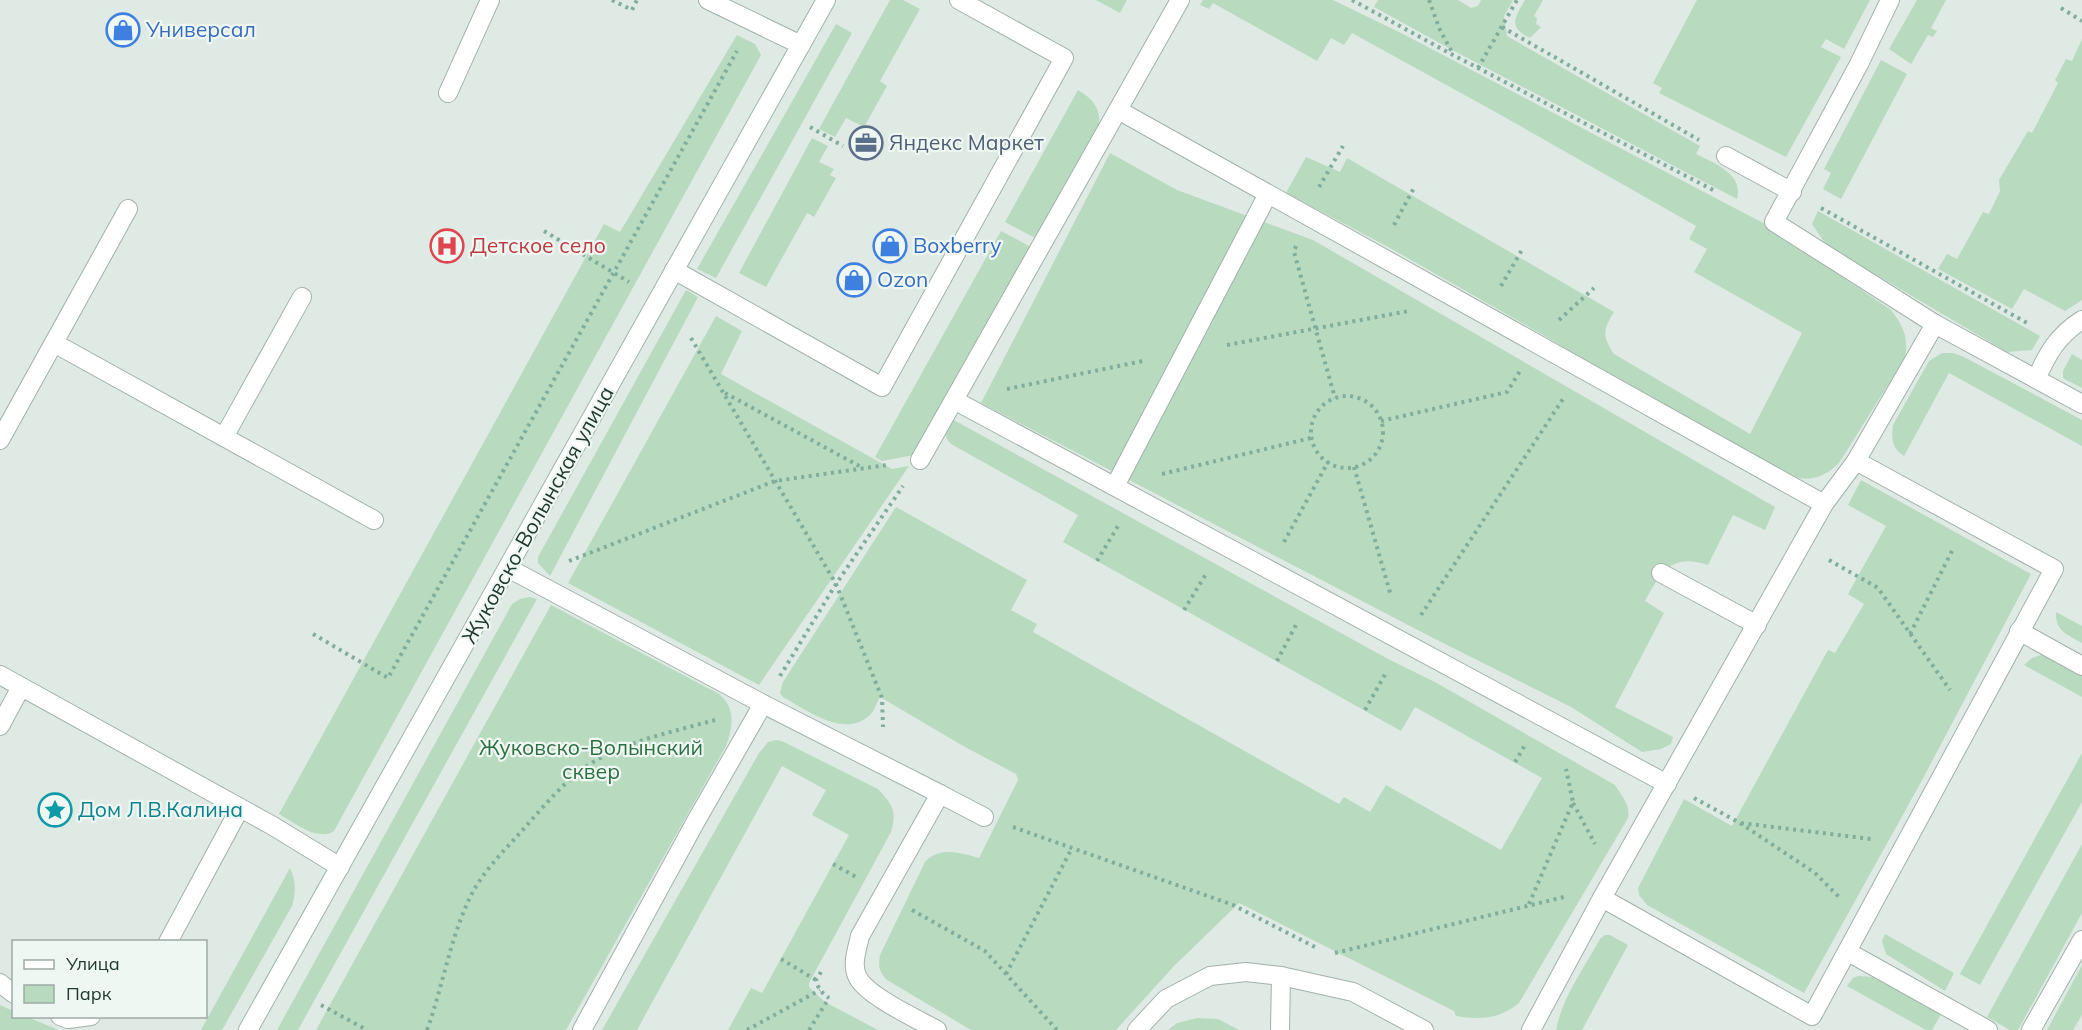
<svg xmlns="http://www.w3.org/2000/svg" width="2082" height="1030" font-family="Mulish,sans-serif">
<style>
.green{fill:#b8dbbf}
.lines{fill:none;stroke-linecap:round;stroke-linejoin:round}
.service-casing{stroke:#a2b1ab;stroke-width:20}
.minor-casing{stroke:#a2b1ab;stroke-width:20}
.secondary-casing{stroke:#9fb5ac;stroke-width:20}
.path{stroke:#80ad9c;stroke-width:4;stroke-dasharray:3 4.5;stroke-linecap:butt}
.service{stroke:#fff;stroke-width:18}
.minor{stroke:#fff;stroke-width:18}
.secondary{stroke:#fff;stroke-width:18}
.labels{text-anchor:middle;stroke-width:4.5;stroke-linejoin:round;paint-order:stroke}
.shop-label{font-size:21px;fill:#366cbe;stroke:#eff7f2;text-anchor:start}
.service-label{font-size:21px;fill:#4e5e75;stroke:#eff7f2;text-anchor:start}
.health-label{font-size:21px;fill:#be3a42;stroke:#eff7f2;text-anchor:start}
.street-label{font-size:21px;fill:#213931;stroke:#eff7f2}
.park-label{font-size:21px;fill:#2c6f42;stroke:#eff7f2}
.culture-label{font-size:21px;fill:#0d838f;stroke:#eff7f2;text-anchor:start}
</style>
<rect width="100%" height="100%" fill="#dfeae4"/>
<!-- green -->
<g class="green">
<path d="M890 0H903L920 9 880 81 887 86 864 127 846 118 835 137 819 129Z"/>
<path d="M1096 0H1127L1120 13Z"/>
<path d="M1203 0H1333L1403 34 1765 224 1891 310C1903 326 1909 337 1905 358L1839 463C1827 475 1814 481 1797 478L1637 394 1550 339 1390 248 1286 193 1306 157 1340 172 1347 158 1614 312C1603 330 1602 336 1614 354L1750 434 1802 333 1694 272 1707 249 1689 239 1696 226 1499 114 1352 33 1344 45 1331 38 1317 61 1213 3 1209 9 1200 5Z"/>
<path d="M1378 0H1458L1471 8 1478 6 1481 0H1513L1504 16 1507 36 1700 146 1696 154C1714 163 1744 174 1737 199L1454 51 1374 7Z"/>
<path d="M1525 0H1543L1534 16 1537 18 1536 24 1541 27 1530 38C1508 27 1514 19 1525 0Z"/>
<path d="M1697 0H1870L1844 49 1826 39 1821 47 1841 57 1786 157 1659 93 1662 88 1653 83Z"/>
<path d="M1917 0H1946L1931 28 1937 31 1933 37 1928 35 1911 64 1889 49Z"/>
<path d="M836 24 852 33 716 278 697 269Z"/>
<path d="M737 35 755 44 761 55 334 831C318 842 293 822 279 814L604 224 620 232Z"/>
<path d="M2082 39V300L2065 311 2024 289 2012 309 1938 269 1947 254 1957 259 1983 212 1989 214 2000 191 1999 180 2028 131 2032 133 2058 83 2055 80 2066 59 2072 61Z"/>
<path d="M1881 60 1907 74 1841 199 1823 189 1831 173 1824 169Z"/>
<path d="M1078 90C1094 100 1101 108 1099 128L1035 238 1005 222Z"/>
<path d="M812 138 828 146 819 162 834 169 830 175 836 178 814 217 807 213 766 287 739 273Z"/>
<path d="M1110 153 1177 190 1313 240 1775 507 1765 530 1733 515 1708 565C1671 553 1661 572 1645 601L1664 613 1615 707 1673 737 1671 744 1661 749 1642 752 1571 707 1437 640 981 403Z"/>
<path d="M1818 211 2040 336 2032 350 2007 352 1827 246 1812 224Z"/>
<path d="M1001 231 1031 247 914 455 882 461 875 457Z"/>
<path d="M686 290 698 297 550 576 538 563V557Z"/>
<path d="M716 316 742 331 721 374 892 469 909 466 759 685 568 583Z"/>
<path d="M1942 353H1953L1964 357 2082 420V446L1949 373 1904 456C1892 449 1891 438 1893 425L1929 361Z"/>
<path d="M2072 354 2082 360V388L2063 378V371Z"/>
<path d="M952 419 1390 660 1435 682 1615 785C1621 795 1631 805 1628 818L1519 1003C1500 1019 1480 1020 1456 1016L1454 1011 1239 903 1174 966 1116 1030H971L887 980C879 972 878 966 880 955L925 862C940 846 960 853 979 858L1018 780 1016 774 965 747 880 697C877 702 875 709 871 714 845 740 807 710 783 697L780 693 783 682 896 507 1027 580 1011 610 1037 624 1033 632 1339 804 1344 797 1370 812 1386 785 1501 850 1542 778 1415 707 1401 731 1063 542 1078 515 951 444C942 434 945 430 952 419Z"/>
<path d="M1861 480 2031 574 1920 784 1804 993 1647 905 1639 895 1638 888 1684 799 1732 826 1828 650 1835 653 1864 604 1848 594 1886 526 1848 505Z"/>
<path d="M529 597 537 599 298 1030H277L512 604 520 599Z"/>
<path d="M551 605 719 694C736 708 733 727 726 746L566 1030H316Z"/>
<path d="M2056 612 2082 626V643C2068 635 2055 631 2056 612Z"/>
<path d="M2041 655 2046 656 2082 676V697L2024 665 2032 658Z"/>
<path d="M776 740 782 741 878 789C893 805 897 811 891 832L809 983V987L825 1002 878 1030H728L751 988 762 993 849 835 812 815 826 790 782 766 637 1030H602L759 753 768 742Z"/>
<path d="M2082 753V802L1980 985 1960 974Z"/>
<path d="M2082 844V913L2018 1030H2010L1987 1017Z"/>
<path d="M290 868C296 881 296 893 292 906L222 1030H201Z"/>
<path d="M1885 934 1954 973 1945 991 1886 954 1882 941Z"/>
<path d="M1605 935H1610L1628 945 1582 1030H1556C1562 998 1584 968 1600 939Z"/>
<path d="M2082 965V1015L2073 1030H2047Z"/>
<path d="M1858 976 1873 977 1941 1014 1932 1030H1926L1847 986 1853 978Z"/>
<path d="M0 1005 13 1011 14 1016 27 1017 59 1030H0Z"/>
<path d="M1197 1018 1218 1019 1239 1030H1168L1177 1023Z"/>
</g>
<g class="lines">
<defs>
<g id="service">
<path d="M708 0 801 45"/>
<path d="M448 93 490 0"/>
<path d="M1118 110 1824 504"/>
<path d="M1726 156 1792 192"/>
<path d="M674 270 882 387 1064 58 959 0"/>
<path d="M1935 324 2082 404"/>
<path d="M54 343 374 520"/>
<path d="M2036 379C2048 353 2057 336 2082 320"/>
<path d="M954 400 1667 784"/>
<path d="M224 437 302 297"/>
<path d="M0 440 128 209"/>
<path d="M920 460 1180 0"/>
<path d="M1115 486 1268 194"/>
<path d="M508 568 763 704 940 794 860 936C857 950 851 965 858 978 869 997 917 1019 937 1030"/>
<path d="M1661 573 1757 625"/>
<path d="M2019 631 2082 666"/>
<path d="M0 675 273 826 340 867"/>
<path d="M0 726 21 687"/>
<path d="M940 794 984 817"/>
<path d="M1602 898 1812 1016 2054 569 1856 461"/>
<path d="M168 942 240 808"/>
<path d="M1848 952 1988 1030"/>
<path d="M0 983 14 994"/>
<path d="M60 1016 68 1019 91 1016"/>
<path d="M582 1030 696 821 763 704"/>
<path d="M1137 1030 1166 999 1210 976 1246 972 1281 976 1353 992 1424 1030"/>
<path d="M1280 1030 1281 976"/>
<path d="M1531 1030 1602 898 1824 504 1856 461 1935 324 1774 222 1859 64 1890 0"/>
</g>
<path id="minor" d="M2031 1030 2082 940"/>
<path id="secondary" d="M248 1030 826 0"/>
</defs>
<!-- service casing -->
<use href="#service" class="service-casing"/>
<!-- minor casing -->
<use href="#minor" class="minor-casing"/>
<!-- secondary casing -->
<use href="#secondary" class="secondary-casing"/>
<!-- path -->
<g class="path">
<path d="M612 0 632 10 637 0"/>
<path d="M1352 0 1453 55 1715 191"/>
<path d="M1429 0 1440 30 1453 54"/>
<path d="M2061 8 2082 21"/>
<path d="M1502 27 1699 140"/>
<path d="M1478 68 1517 0"/>
<path d="M810 127 843 146"/>
<path d="M1319 187 1343 146"/>
<path d="M1821 208 2029 324"/>
<path d="M1394 225 1415 186"/>
<path d="M544 231 629 282"/>
<path d="M1296 246 1294 252 1335 398"/>
<path d="M1501 286 1523 248"/>
<path d="M1559 320 1594 288"/>
<path d="M691 338 836 584 882 698 883 727"/>
<path d="M1227 345 1409 311"/>
<path d="M1007 389 1143 361"/>
<path d="M725 393 863 468"/>
<circle cx="1347" cy="432" r="36"/>
<path d="M1381 421 1507 392 1520 371"/>
<path d="M1354 467 1391 596"/>
<path d="M1162 474 1311 438"/>
<path d="M1284 542 1328 462"/>
<path d="M1829 560 1878 588 1950 690"/>
<path d="M569 561 775 481 887 465"/>
<path d="M1097 561 1118 526"/>
<path d="M1184 610 1206 574"/>
<path d="M1421 615 1565 396"/>
<path d="M313 634 388 678 737 51"/>
<path d="M1910 634 1952 551"/>
<path d="M1277 661 1297 623"/>
<path d="M780 676 836 584 903 486"/>
<path d="M1365 710 1387 671"/>
<path d="M1515 762 1525 745"/>
<path d="M1694 798 1740 823 1815 873 1839 897"/>
<path d="M1573 803 1595 844"/>
<path d="M1741 823 1871 839"/>
<path d="M1013 827 1233 905 1315 947"/>
<path d="M833 864 856 877"/>
<path d="M1529 904 1573 802 1566 769"/>
<path d="M912 910 985 951 1057 1030"/>
<path d="M1335 953 1564 897"/>
<path d="M781 959 816 980"/>
<path d="M821 972 816 980C818 989 822 993 829 998"/>
<path d="M1006 974 1072 848"/>
<path d="M321 1005 367 1030"/>
<path d="M427 1030C442 989 449 944 467 904 478 877 500 855 519 834 540 811 561 784 587 766 624 741 673 732 715 720"/>
<path d="M747 1030 820 990"/>
<path d="M809 1030 829 998"/>
</g>
<!-- service -->
<use href="#service" class="service"/>
<!-- minor -->
<use href="#minor" class="minor"/>
<!-- secondary -->
<use href="#secondary" class="secondary"/>
</g>
<!-- icons -->
<defs>
<symbol id="shop-ring" viewBox="-11 -11 22 22"><circle r="9.5" fill="#eff7f2" stroke="#3f7fe0" stroke-width="1.5"/><path d="M-5-2.5h2.3a2.7 3.5 0 0 1 5.4 0H5L5.5 6h-11ZM-1.5-2.5h3a1.5 2.3 0 0 0-3 0Z" fill="#3f7fe0"/></symbol>
<symbol id="office-ring" viewBox="-11 -11 22 22"><circle r="9.5" fill="#eff7f2" stroke="#5c6f8a" stroke-width="1.5"/><path d="M-6-3h4V-5.5h4V-3h4V5H-6ZM-1-4.5V-3h2v-1.5ZM-6 0V1H6V0Z" fill="#5c6f8a"/></symbol>
<symbol id="hospital-ring" viewBox="-11 -11 22 22"><circle r="9.5" fill="#eff7f2" stroke="#e0444e" stroke-width="1.5"/><path d="M-5-5h3v3.5h4V-5h3V5h-3V1.5h-4V5h-3Z" fill="#e0444e"/></symbol>
<symbol id="sight-ring" viewBox="-11 -11 22 22"><circle r="9.5" fill="#eff7f2" stroke="#0f9aa8" stroke-width="1.5"/><path d="M0-6L1.8-2.2L6-1.7L2.9 1.2L3.7 5.4L0 3.3L-3.7 5.4L-2.9 1.2L-6-1.7L-1.8-2.2Z" fill="#0f9aa8"/></symbol>
</defs>
<g fill-rule="evenodd">
<use href="#shop-ring" x="104" y="11" width="38" height="38"/>
<use href="#office-ring" x="847" y="124" width="38" height="38"/>
<use href="#hospital-ring" x="428" y="227" width="38" height="38"/>
<use href="#shop-ring" x="871" y="227" width="38" height="38"/>
<use href="#shop-ring" x="835" y="261" width="38" height="38"/>
<use href="#sight-ring" x="36" y="791" width="38" height="38"/>
</g>
<g class="labels">
<!-- shop labels -->
<g class="shop-label">
<text x="146" y="37">Универсал</text>
<text x="913" y="253">Boxberry</text>
<text x="877" y="287">Ozon</text>
</g>
<!-- service labels -->
<g class="service-label">
<text x="889" y="150">Яндекс Маркет</text>
</g>
<!-- health labels -->
<g class="health-label">
<text x="470" y="253">Детское село</text>
</g>
<!-- street labels -->
<g class="street-label">
<text transform="translate(538 515) rotate(-61)" y="7">Жуковско-Волынская улица</text>
</g>
<!-- park labels -->
<g class="park-label">
<text x="591" y="755">Жуковско-Волынский<tspan x="591" dy="24">сквер</tspan></text>
</g>
<!-- culture labels -->
<g class="culture-label">
<text x="78" y="817">Дом Л.В.Калина</text>
</g>
</g>
<!-- legend -->
<rect x="12" y="940" width="195" height="78" fill="#eff7f2" stroke="#9daba5" stroke-width="1.5"/>
<rect x="24" y="960" width="30" height="9" fill="#ffffff" stroke="#9daba5" stroke-width="1.5"/>
<text x="66" y="970" font-size="18" fill="#213931">Улица</text>
<rect x="24" y="985" width="30" height="18" fill="#b8dbbf" stroke="#9daba5" stroke-width="1.5"/>
<text x="66" y="1000" font-size="18" fill="#213931">Парк</text>
</svg>
